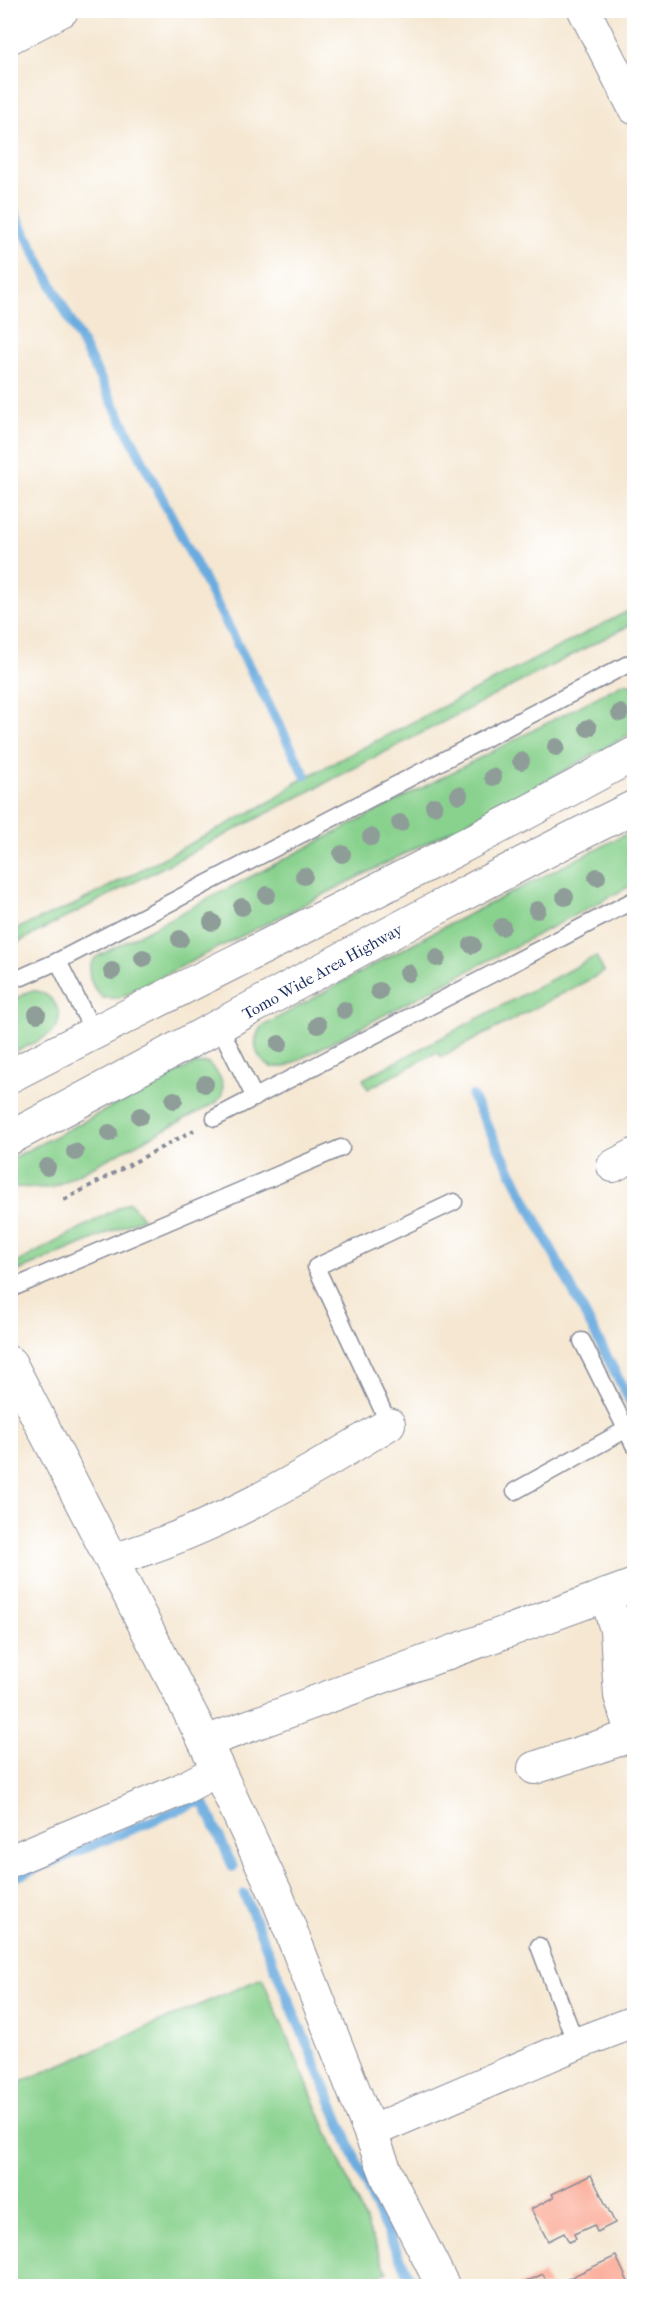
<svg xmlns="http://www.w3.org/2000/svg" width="645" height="2297" font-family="'IM FELL French Canon',serif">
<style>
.green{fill:#89d28e;stroke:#528076;stroke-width:1.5}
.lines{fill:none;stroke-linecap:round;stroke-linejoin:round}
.stream{stroke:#6aacdf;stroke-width:10}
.building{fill:#fba691}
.service-casing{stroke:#888b98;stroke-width:19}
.minor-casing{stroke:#888b98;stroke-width:34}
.tertiary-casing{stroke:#888b98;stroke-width:35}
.trunk-casing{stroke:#888b98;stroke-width:35}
.path{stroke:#888b98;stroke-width:4;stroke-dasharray:4.5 4.5;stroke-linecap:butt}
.service{stroke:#fff;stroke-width:16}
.minor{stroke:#fff;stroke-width:32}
.tertiary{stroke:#fff;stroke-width:33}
.trunk{stroke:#fff;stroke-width:33}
.tree{fill:#8f9d99}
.labels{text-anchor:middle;stroke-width:6;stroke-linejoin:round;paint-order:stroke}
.street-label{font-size:16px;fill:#1b2f5e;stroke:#fff}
</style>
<rect width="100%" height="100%" fill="#fff"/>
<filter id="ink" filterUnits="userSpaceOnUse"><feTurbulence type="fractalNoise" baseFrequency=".0167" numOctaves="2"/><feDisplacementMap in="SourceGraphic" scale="12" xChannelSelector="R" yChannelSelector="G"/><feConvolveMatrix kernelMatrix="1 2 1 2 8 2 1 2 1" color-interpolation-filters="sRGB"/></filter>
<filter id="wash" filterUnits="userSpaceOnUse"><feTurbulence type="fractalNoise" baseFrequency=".008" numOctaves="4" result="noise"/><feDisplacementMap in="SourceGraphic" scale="24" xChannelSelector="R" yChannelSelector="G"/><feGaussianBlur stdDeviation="1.35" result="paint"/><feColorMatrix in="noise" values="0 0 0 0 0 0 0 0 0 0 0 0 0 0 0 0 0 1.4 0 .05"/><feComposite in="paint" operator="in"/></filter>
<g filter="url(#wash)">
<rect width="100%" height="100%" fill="#f5e7d1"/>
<!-- green -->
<g class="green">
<path d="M634 608V623L11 946V931L74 905 275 799 295 783 316 772Z"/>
<path d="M624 683 634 685V732L509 801 119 998H103C91 987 83 970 96 957Z"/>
<path d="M634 830V884L285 1067H271C255 1059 251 1042 261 1027L432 933Z"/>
<path d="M596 956 604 972 441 1057 437 1052 368 1089 363 1079Z"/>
<path d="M30 991C50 988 70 1016 52 1032 41 1042 23 1047 11 1054V1001Z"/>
<path d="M208 1063C221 1075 230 1089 216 1103L51 1188 11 1187V1159L194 1064Z"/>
<path d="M129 1202 143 1218 11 1274V1266Z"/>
<path d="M262 1978 387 2272 375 2278 379 2286H11V2086Z"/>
</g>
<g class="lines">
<!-- stream -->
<g class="stream">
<path d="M10 204 305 775"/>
<path d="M472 1096 634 1409"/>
<path d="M10 1879 195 1803H204L233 1867"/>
<path d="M244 1894 378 2213 414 2286"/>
</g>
</g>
<g id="blocks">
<!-- building -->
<g class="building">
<path d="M591 2175 615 2223 597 2232 594 2225 574 2234 576 2239 569 2242 564 2233 548 2241 531 2209 554 2197 552 2194Z"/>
<path d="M616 2256 630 2286H571L567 2279Z"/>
<path d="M543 2274 549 2286H517Z"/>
</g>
</g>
</g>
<g filter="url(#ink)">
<use href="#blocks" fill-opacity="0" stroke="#888b98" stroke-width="1.5"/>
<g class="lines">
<defs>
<g id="service">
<path d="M58 961 94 1033"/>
<path d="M22 977 58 961 634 661"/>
<path d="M220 1028 255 1098"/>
<path d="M215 1118 634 900"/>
<path d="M10 1289 341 1148"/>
<path d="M582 1341 634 1445"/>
<path d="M389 1424 316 1267 454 1202"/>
<path d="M515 1491 627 1429"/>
<path d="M539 1946 576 2044"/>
</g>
<g id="minor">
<path d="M584 10 634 108"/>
<path d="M613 1166 634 1155"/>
<path d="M112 1560C214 1530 299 1479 389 1424"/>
<path d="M606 1595 616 1630 620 1696 632 1736"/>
<path d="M205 1742 634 1585"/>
<path d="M534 1768 634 1735"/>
<path d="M10 1861 180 1790 218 1770"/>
<path d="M370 2132 576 2044 634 2022"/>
</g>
<g id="tertiary">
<path d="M10 37 62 10"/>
<path d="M10 1363 205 1742 277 1896 389 2180 443 2286"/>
</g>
<g id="trunk">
<path d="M10 1076C218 968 430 868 634 754"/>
<path d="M10 1138C219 1028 423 911 634 807"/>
</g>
</defs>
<!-- service casing -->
<use href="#service" class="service-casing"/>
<!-- minor casing -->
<use href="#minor" class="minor-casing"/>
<!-- tertiary casing -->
<use href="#tertiary" class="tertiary-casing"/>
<!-- trunk casing -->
<use href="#trunk" class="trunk-casing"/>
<!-- path -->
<path class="path" d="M64 1200 194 1130"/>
<!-- service -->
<use href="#service" class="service"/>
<!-- minor -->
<use href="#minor" class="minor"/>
<!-- tertiary -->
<use href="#tertiary" class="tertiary"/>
<!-- trunk -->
<use href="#trunk" class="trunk"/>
</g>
<!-- trees -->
<g class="tree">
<circle cx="620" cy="713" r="9"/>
<circle cx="588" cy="728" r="9"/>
<circle cx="556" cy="747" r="9"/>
<circle cx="521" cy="761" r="9"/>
<circle cx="493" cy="777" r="9"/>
<circle cx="459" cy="795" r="9"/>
<circle cx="434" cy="806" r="9"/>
<circle cx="400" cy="823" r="9"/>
<circle cx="371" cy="837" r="9"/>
<circle cx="342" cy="854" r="9"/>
<circle cx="304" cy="876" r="9"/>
<circle cx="597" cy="877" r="9"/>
<circle cx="267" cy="895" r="9"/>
<circle cx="565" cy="897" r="9"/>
<circle cx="242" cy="907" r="9"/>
<circle cx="537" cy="910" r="9"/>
<circle cx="212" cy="922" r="9"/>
<circle cx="502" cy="927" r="9"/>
<circle cx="180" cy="939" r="9"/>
<circle cx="472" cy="945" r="9"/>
<circle cx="143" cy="958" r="9"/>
<circle cx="437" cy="958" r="9"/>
<circle cx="112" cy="971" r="9"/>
<circle cx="408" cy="973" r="9"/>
<circle cx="379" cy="991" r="9"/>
<circle cx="344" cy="1010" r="9"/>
<circle cx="37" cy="1014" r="9"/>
<circle cx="318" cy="1025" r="9"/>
<circle cx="279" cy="1044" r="9"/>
<circle cx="205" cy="1084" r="9"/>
<circle cx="174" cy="1100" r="9"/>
<circle cx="140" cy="1116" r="9"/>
<circle cx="109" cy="1133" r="9"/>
<circle cx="75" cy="1152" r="9"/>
<circle cx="47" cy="1167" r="9"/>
</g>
</g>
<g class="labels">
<!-- street labels -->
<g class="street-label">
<text transform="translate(322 971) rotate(-29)" y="6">Tomo Wide Area Highway</text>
</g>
</g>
<!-- margin -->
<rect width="645" height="2297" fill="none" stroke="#fff" stroke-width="36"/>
</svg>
